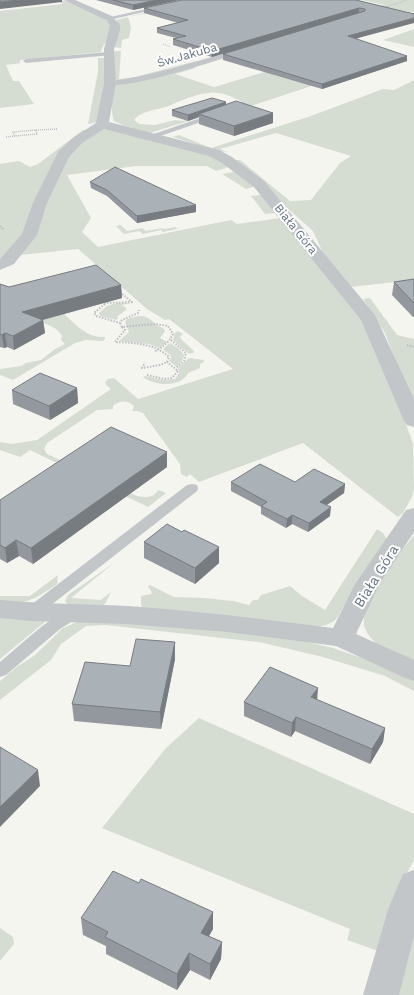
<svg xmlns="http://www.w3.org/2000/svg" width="414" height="995" font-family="'Work Sans',sans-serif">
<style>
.green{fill:#d5dcd2}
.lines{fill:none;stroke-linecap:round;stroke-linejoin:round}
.path-far2{stroke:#bcbec0;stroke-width:1;stroke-dasharray:1 1;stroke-linecap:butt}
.path-far1{stroke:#bcbec0;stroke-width:1.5;stroke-dasharray:1 1;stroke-linecap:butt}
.path{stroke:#bcbec0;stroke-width:2;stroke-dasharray:1.5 1.5;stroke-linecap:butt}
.service{fill:#c2c6c9;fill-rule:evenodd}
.minor{fill:#c2c6c9;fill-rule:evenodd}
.wall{fill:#92989d}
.shaded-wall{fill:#777c80}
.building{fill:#aab1b7;stroke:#777c80}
.labels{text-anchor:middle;stroke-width:4;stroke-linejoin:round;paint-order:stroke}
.far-street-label{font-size:12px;fill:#637382;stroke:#fff}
.street-label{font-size:14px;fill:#637382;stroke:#fff}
</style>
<rect width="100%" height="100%" fill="#f5f5f0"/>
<!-- green -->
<g class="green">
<path d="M56 0C70 0 100 14 110 24L109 36 102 48 101 52 21 60 19 62 21 63 6 65 13 81H19L34 104 0 108V11L63 4Z"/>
<path d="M362 0H414V13L390 8 363 16 356 14 384 5Z"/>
<path d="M148 12H153L128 17 131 27 129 38 122 40 121 48 114 47 119 26 116 20Z"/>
<path d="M414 29V47L383 40Z"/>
<path d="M116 51H121L119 79 135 77 196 61 200 63 136 79 117 80 114 79 113 52Z"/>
<path d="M98 58H104V84L99 122 88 124 98 72Z"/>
<path d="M292 64 339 77 178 130H175L239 110 224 108 242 102C233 97 219 91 209 93 196 94 182 100 171 105 162 109 140 111 134 120L140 124 155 125 175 120 183 121 214 112V113L150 133 125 126 114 121C110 109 112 98 114 85L192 68H196L175 74 214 87Z"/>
<path d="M414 80V280L350 287 323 253 313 231 287 208 268 188 236 160H240L290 201 311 200 340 163 351 156 276 133 220 149 225 151H231L220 152 173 137 179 135 211 148 311 116 383 89 394 90Z"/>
<path d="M107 129 203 152 228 166 226 168 216 171 207 166H136L67 175 91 218 82 232 98 247 231 220 237 224 280 218 364 323 400 407 413 444 414 488 412 497 403 513 398 517 303 443 199 482 190 474 187 477 181 474 180 464 143 413 137 411H132L134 406C128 400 119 400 113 406V409L97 410 47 443 44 449 47 454 137 496C145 498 154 498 158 490L166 493 148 507 30 450 20 457 0 450V442L12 444 37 440 111 389 106 385 105 382 108 379 114 378 138 399 233 369 169 319 165 320 147 309 78 249 20 255 0 260V164L19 161 30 167 38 164 83 130 97 131Z"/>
<path d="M233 172H237L254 186 253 187 246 189 222 174Z"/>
<path d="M261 195 276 213 265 214 251 196Z"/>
<path d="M121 225 127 231 142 228 146 231 163 228 164 229 175 227 178 229 163 232 161 230 143 234 139 231 124 234 116 226Z"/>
<path d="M370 298 397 335 414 339V400L399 369 385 333 363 299Z"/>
<path d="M117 303H131L122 305 127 309 118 316 117 320 100 316 99 313 107 306Z"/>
<path d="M64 314C76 325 87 338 105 337V339L103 341 86 340 75 343 13 380 0 375V369L21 366 26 363 41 360 55 349 65 344 61 340 62 336C56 325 40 322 29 318L49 317Z"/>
<path d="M138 316C152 316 152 324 163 328L165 331 160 338 167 342 159 348 149 344 119 341 129 332 125 322 127 319Z"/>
<path d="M178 331 183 334 180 336 181 339 194 351 193 353 189 354 173 340 175 333Z"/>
<path d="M170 343 178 348 184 355 183 359 177 367 169 361 171 358 170 355 163 349Z"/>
<path d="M189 358 204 360V362L200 364V368L188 373C181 388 154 386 143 377L145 376 163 380 175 379 179 373 178 368Z"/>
<path d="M377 529 383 533 387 539 360 579 337 618C330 626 321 626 312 627L143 609 141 605V596L151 594 152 592 148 587 150 585 174 597 205 598 233 601 249 605 253 600H258L261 595 290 586 302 596 325 610Z"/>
<path d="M414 535V663C398 656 371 646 365 628 357 605 400 553 414 535Z"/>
<path d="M114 563 71 598 101 600 111 592 106 602 101 608 69 606 65 601 68 595Z"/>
<path d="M58 575 57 584C34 600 28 604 0 602V596H30Z"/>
<path d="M0 617 46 621 0 659Z"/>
<path d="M84 619 144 622 290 638 333 648 376 663 414 680V691L385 676 323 657 259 642 105 625 86 626 61 644 51 660 0 700V681L18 666 35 655 63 628Z"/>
<path d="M199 718 414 814V860L398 890 378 951 347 940 350 929 102 828 166 748Z"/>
<path d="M414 919V995H391Z"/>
<path d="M0 928 13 937 14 944 0 961Z"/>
</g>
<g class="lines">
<!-- path-far2 -->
<g class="path-far2">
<path d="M383 8 407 0"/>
<path d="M163 44 171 47"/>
</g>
<!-- path-far1 -->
<g class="path-far1">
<path d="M36 130 37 134 15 136 13 132Z"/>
<path d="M36 130 57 129"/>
<path d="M6 137 15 136"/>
</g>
<!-- path -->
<g class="path">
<path d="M0 226 4 230"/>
<path d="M120 292 133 303"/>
<path d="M104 303 132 302"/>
<path d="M105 304 94 313 96 316 120 323 122 320 138 313 139 310"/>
<path d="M120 323 122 327 155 324 168 326 173 334C169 343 162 347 154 352"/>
<path d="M122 327 125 330 115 342C134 343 154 343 169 357L167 362 160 365 142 368 145 363"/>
<path d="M171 340 186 353 184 361 176 368"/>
<path d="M407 345 414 347"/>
<path d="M147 375 164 379 172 378 178 371 167 362"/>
</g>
<!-- service -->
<g class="service">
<path d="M186 0H196L109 20 106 18Z"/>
<path d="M240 49 243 51 242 52C222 59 120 93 107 83L110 81C155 76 196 61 240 49Z"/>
<path d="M109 52 111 53V55L26 63 23 61 26 59Z"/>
<path d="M215 113 219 115 217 116 155 138H152L148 136Z"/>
<path d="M192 484 197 485 198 488 197 491 37 616 32 617 27 616 25 612 27 608 187 485Z"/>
<path d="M74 608 79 609 81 613 79 617 60 629 6 675 0 677V662C19 647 51 614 74 608Z"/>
</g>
<!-- minor -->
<g class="minor">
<path d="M64 0H75L112 16 120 25V30L114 49 116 83 109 122 219 150 232 157 264 181 375 315 414 399V427L407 425 404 421 361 320 254 187 222 163 209 156 104 129 82 143 69 157 47 203 37 235 14 264 0 270V259L22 234 33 203 58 152 74 137 96 123 104 83V49L110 25 106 20Z"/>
<path d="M414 508V532L379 585 356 634 414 660V681L405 678 336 646 228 632 126 624 32 621 0 618V600C42 604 85 604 128 606 196 611 265 619 333 628L355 584 406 510Z"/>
<path d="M414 870V936L399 995H363L389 907 403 874Z"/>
</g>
</g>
<!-- wall -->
<g class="wall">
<path d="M96 0H179L133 10Z"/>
<path d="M356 0 414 14 356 39 407 61 322 89 223 60V54L360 13H359L212 57 173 45V39L176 38 157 33V28L178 23 144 13V8Z"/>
<path d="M226 102V105L273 123 234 136 199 124V117L188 121 172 116V110Z"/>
<path d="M90 182 196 212 137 223 107 196 91 188Z"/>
<path d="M414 279V316L413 317 392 295 394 282Z"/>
<path d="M0 284 9 287 121 285 122 298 43 320 45 333 14 350 7 347 4 348 0 347Z"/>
<path d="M77 388 78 403 50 420 13 404 12 390Z"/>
<path d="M167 467 33 564 19 556 7 563 0 559V500Z"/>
<path d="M231 482H295L345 484 344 493 327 505 330 516 308 532 292 524 286 528 261 514V507L231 491Z"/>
<path d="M182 532 219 563 195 584 144 558V542Z"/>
<path d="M175 642V659L161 729 74 721 72 704 130 666Z"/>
<path d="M317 700 385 728 383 742 370 764 295 731 291 737 244 716V702Z"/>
<path d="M139 883 213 912V929L209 936 222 942 221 959 210 980 190 970 177 990 106 954V946L83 935 81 918Z"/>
</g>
<!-- shaded-wall -->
<g class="shaded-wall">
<path d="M20 0H62V2L0 9V2Z"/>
<path d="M157 0H179L133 10V5Z"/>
<path d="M359 8V13L212 57V51Z"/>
<path d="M414 18V23L347 41 348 36Z"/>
<path d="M407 56V61L322 89V84Z"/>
<path d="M226 102V108L199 114V117L188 121V115Z"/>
<path d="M273 113V123L234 136V126Z"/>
<path d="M196 205V212L137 223V216Z"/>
<path d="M121 285 122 298 23 325 22 312Z"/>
<path d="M414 306V316L413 317Z"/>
<path d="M43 320 45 333 14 350 13 336Z"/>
<path d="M5 333 7 347 4 348 2 335Z"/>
<path d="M77 388 78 403 50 420 49 406Z"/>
<path d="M167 452V467L33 564 31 548Z"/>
<path d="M345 484 344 493 319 510 320 502Z"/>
<path d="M331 507 330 516 308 532 309 523Z"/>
<path d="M292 515V524L286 528 287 519Z"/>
<path d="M16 540 19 556 7 563 5 548Z"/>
<path d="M219 547V563L195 584V568Z"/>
<path d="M175 642V659L161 729 160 712Z"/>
<path d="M318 688 317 702 311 697Z"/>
<path d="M296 717 295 731 291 737 292 723Z"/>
<path d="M385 728 383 742 370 764 372 749Z"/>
<path d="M38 770 40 786 0 827V807Z"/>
<path d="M213 912V929L201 949V933Z"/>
<path d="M222 942 221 959 210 980V964Z"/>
<path d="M189 953 190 970 177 990V974Z"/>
</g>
<!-- building -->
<g class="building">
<path d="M0 0H20L0 2Z"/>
<path d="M113 0H157L133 5Z"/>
<path d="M182 0H356L414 14V18L348 36 407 56 322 84 223 54 365 11V9L359 8 212 51 173 39 186 36 157 28 188 20 144 8Z"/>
<path d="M212 98 226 102 188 115 172 110Z"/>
<path d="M236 101 273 113 234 126 199 114Z"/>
<path d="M115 167 196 205 137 216 107 190 90 182Z"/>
<path d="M96 265 121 285 22 312 43 320 13 336 5 333 2 335 0 334V284L9 287Z"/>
<path d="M414 279V303L394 282Z"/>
<path d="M40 373 77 388 49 406 12 390Z"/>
<path d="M111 427 167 452 31 548 16 540 5 548 0 545V500Z"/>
<path d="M260 464 295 482 314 469 345 484 320 502 331 507 309 523 292 515 287 519 261 506 267 502 231 482Z"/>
<path d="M167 524 182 532 184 530 219 547 195 568 144 542Z"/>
<path d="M136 639 175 642 160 712 72 704 85 662 130 666Z"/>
<path d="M270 667 318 688 311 697 385 728 372 749 296 717 292 723 244 702Z"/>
<path d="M0 747 38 770 0 807Z"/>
<path d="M113 871 139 883 141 879 213 912 201 933 222 942 210 964 189 953 177 974 105 937 108 932 81 918Z"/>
</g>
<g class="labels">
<!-- far-street labels -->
<g class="far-street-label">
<text transform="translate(187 55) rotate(-16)" y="4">Św.Jakuba</text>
<text transform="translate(296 229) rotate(51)" y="4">Biała Góra</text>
</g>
<!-- street labels -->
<g class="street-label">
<text transform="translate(376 576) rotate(-58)" y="5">Biała Góra</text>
</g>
</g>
</svg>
